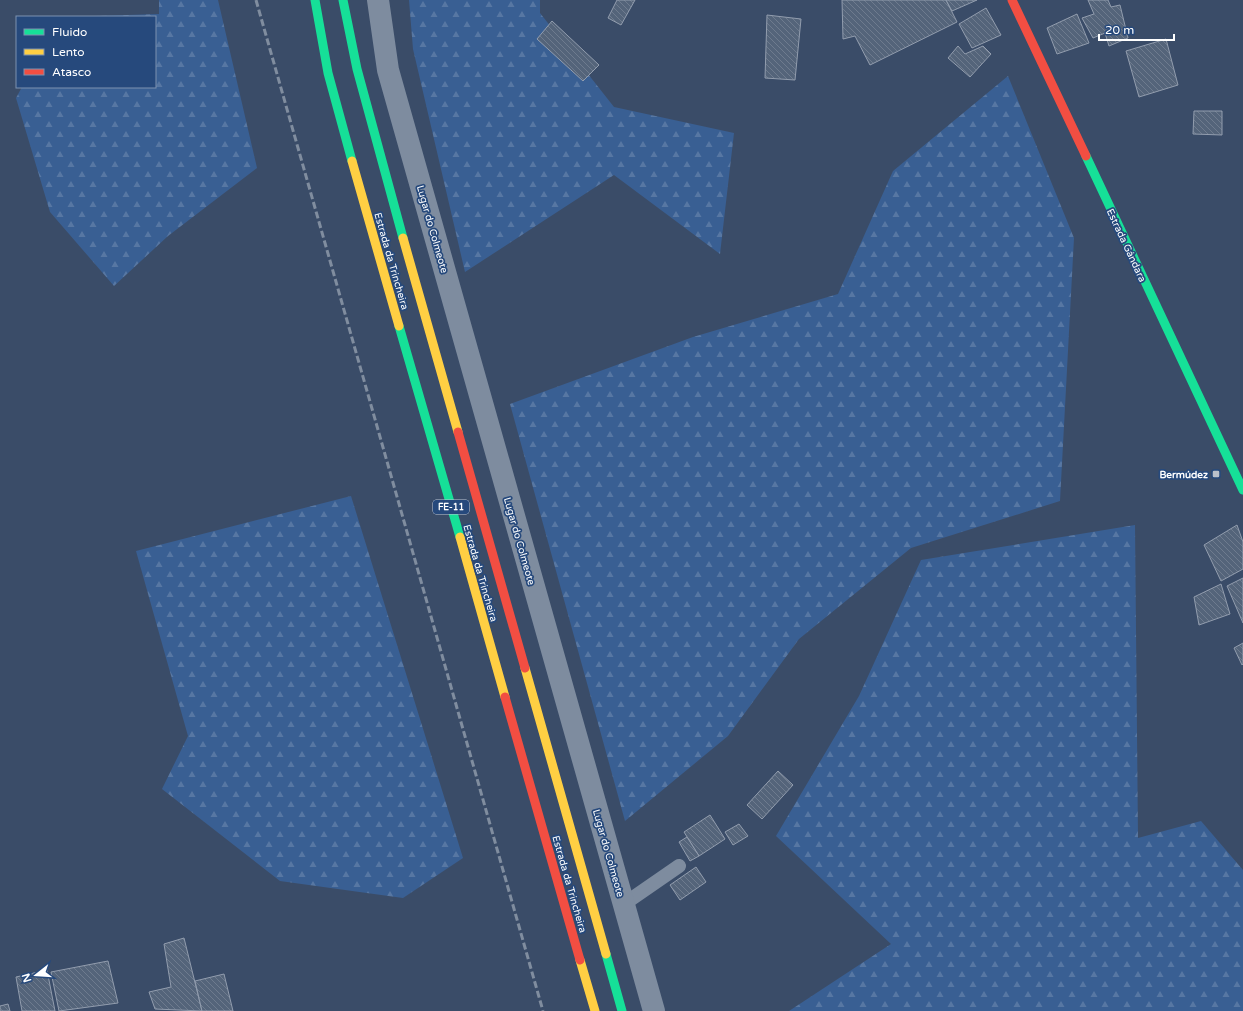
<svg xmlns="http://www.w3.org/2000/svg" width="1243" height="1011" font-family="'Varela Round',sans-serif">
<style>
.forest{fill:url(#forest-firs)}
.building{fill:url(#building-back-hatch);stroke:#929dae}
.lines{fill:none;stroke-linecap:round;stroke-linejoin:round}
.lane{stroke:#7e8c9f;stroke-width:14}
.street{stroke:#7e8c9f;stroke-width:22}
.fast{stroke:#16e098;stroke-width:9}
.slow{stroke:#ffcf43;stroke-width:9}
.jam{stroke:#f24e42;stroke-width:9}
.rail{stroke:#808d9f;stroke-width:3;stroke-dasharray:7 3;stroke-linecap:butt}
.poi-dot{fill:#bac0ca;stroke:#26497c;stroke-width:1.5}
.labels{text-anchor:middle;stroke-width:3.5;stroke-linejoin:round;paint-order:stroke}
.shield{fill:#26497c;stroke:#bec8d8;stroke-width:1}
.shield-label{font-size:9px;font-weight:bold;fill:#fff}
.street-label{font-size:10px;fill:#fff;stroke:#26497c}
.poi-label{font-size:10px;font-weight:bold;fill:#fff;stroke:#26497c;text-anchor:end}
</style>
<defs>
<pattern id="forest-firs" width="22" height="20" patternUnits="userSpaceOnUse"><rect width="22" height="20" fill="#395f93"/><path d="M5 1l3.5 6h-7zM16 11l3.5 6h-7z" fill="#5777a3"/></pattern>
<pattern id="building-back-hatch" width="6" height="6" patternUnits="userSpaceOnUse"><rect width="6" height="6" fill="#54647a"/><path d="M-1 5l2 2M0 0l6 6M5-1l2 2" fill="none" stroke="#6e7b8e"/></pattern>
</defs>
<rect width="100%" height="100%" fill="#3a4c68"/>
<!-- forest -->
<g class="forest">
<path d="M159 0H218L257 168 168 236 114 286 50 212 16 98 22 87H155V17H62L159 14Z"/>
<path d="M409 0H540V13L614 107 734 133 720 254 614 175 465 272 413 49Z"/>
<path d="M1008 76 1074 238 1060 501 911 548 799 639 728 736 625 821 510 404 693 337 838 294 893 171Z"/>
<path d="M351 496 463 858 403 898 280 881 162 789 188 736 136 551Z"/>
<path d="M1135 525 1138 838 1201 821 1243 870V1011H789L891 944 776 836 859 696 921 560Z"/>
</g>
<!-- building -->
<g class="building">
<path d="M617 0H635L621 25 608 18Z"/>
<path d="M842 0H946L957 22 870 65 855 36 843 39Z"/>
<path d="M946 0H977L952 11Z"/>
<path d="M1088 0H1108L1111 7 1120 5 1128 38 1109 46 1105 33 1093 38 1082 18 1094 14Z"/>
<path d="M986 8 1001 35 972 48 959 24Z"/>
<path d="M1077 14 1089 43 1057 54 1047 28Z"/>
<path d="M767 15 801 19 795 80 765 78Z"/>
<path d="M552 21 599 65 583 81 537 39Z"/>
<path d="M1166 39 1178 85 1139 97 1126 51Z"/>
<path d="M958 46 965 54 983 46 991 54 970 77 948 58Z"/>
<path d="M1194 111H1222V135L1193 134Z"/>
<path d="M1237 525 1243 542V569L1221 581 1204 545Z"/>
<path d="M1243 578V623L1227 586Z"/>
<path d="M1221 584 1230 614 1199 625 1194 597Z"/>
<path d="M1243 643V664L1242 665 1234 648Z"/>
<path d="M778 771 793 785 762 819 747 805Z"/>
<path d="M710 815 725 839 699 856 684 832Z"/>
<path d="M739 824 748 836 733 845 725 832Z"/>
<path d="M687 837 699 856 690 861 679 842Z"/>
<path d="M696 867 706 882 680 900 670 885Z"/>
<path d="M184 938 202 1011 155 1009 149 992 171 987 164 944Z"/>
<path d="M108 961 118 1003 59 1011 51 972Z"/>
<path d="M47 970 55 1011H22L16 977Z"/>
<path d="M224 974 233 1011H202L195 981Z"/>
<path d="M8 1004 10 1011H0V1006Z"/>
</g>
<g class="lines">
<!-- lane -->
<path class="lane" d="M624 904 679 866"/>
<!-- street -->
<path class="street" d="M378 0 388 70 654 1011"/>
<!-- fast -->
<g class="fast">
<path d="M315 0 328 73 352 161"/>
<path d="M343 0 357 69 403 238"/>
<path d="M1086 156 1243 490"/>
<path d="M399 326 460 537"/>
<path d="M606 954 622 1011"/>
</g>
<!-- slow -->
<g class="slow">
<path d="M352 161 399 326"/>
<path d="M403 238 458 432"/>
<path d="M460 537 505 697"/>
<path d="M525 668 606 954"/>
<path d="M580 960 595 1011"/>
</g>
<!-- jam -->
<g class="jam">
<path d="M1012 0 1086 156"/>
<path d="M458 432 525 668"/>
<path d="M505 697 580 960"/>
</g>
<!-- rail -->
<path class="rail" d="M256 0 543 1011"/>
</g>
<!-- markers -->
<rect class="poi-dot" x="1212" y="470" width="8" height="8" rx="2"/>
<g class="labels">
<!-- shield labels -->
<rect class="shield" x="433" y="500" width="36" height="14" rx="3"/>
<g class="shield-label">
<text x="451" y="510">FE-11</text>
</g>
<!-- street labels -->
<g class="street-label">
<text transform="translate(433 229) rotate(74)" y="4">Lugar do Colmeote</text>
<text transform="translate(1127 245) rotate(65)" y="4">Estrada Gándara</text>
<text transform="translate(392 261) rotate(74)" y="4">Estrada da Trincheira</text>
<text transform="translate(520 541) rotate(74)" y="4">Lugar do Colmeote</text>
<text transform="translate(481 573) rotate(74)" y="4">Estrada da Trincheira</text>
<text transform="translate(609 853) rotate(74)" y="4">Lugar do Colmeote</text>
<text transform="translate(570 884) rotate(74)" y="4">Estrada da Trincheira</text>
</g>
<!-- poi labels -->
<g class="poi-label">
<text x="1208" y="478">Bermúdez</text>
</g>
</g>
<!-- legend -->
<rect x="16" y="16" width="140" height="72" fill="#26497c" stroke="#7d92b0"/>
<rect x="24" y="29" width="20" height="6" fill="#16e098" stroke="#7d92b0"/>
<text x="52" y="36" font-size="12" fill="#ffffff">Fluido</text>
<rect x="24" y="49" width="20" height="6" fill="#ffcf43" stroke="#7d92b0"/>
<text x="52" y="56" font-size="12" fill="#ffffff">Lento</text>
<rect x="24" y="69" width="20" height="6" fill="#f24e42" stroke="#7d92b0"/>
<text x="52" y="76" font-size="12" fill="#ffffff">Atasco</text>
<!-- north arrow -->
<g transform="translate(36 975) rotate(253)" stroke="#26497c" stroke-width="3" paint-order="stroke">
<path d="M0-3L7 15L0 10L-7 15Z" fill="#ffffff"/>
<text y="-6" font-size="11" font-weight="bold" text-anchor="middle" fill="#ffffff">N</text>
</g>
<!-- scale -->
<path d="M1099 34v6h75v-6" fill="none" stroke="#ffffff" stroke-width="2"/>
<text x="1105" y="34" font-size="12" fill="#ffffff" stroke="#26497c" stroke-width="3" paint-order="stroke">20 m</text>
</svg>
